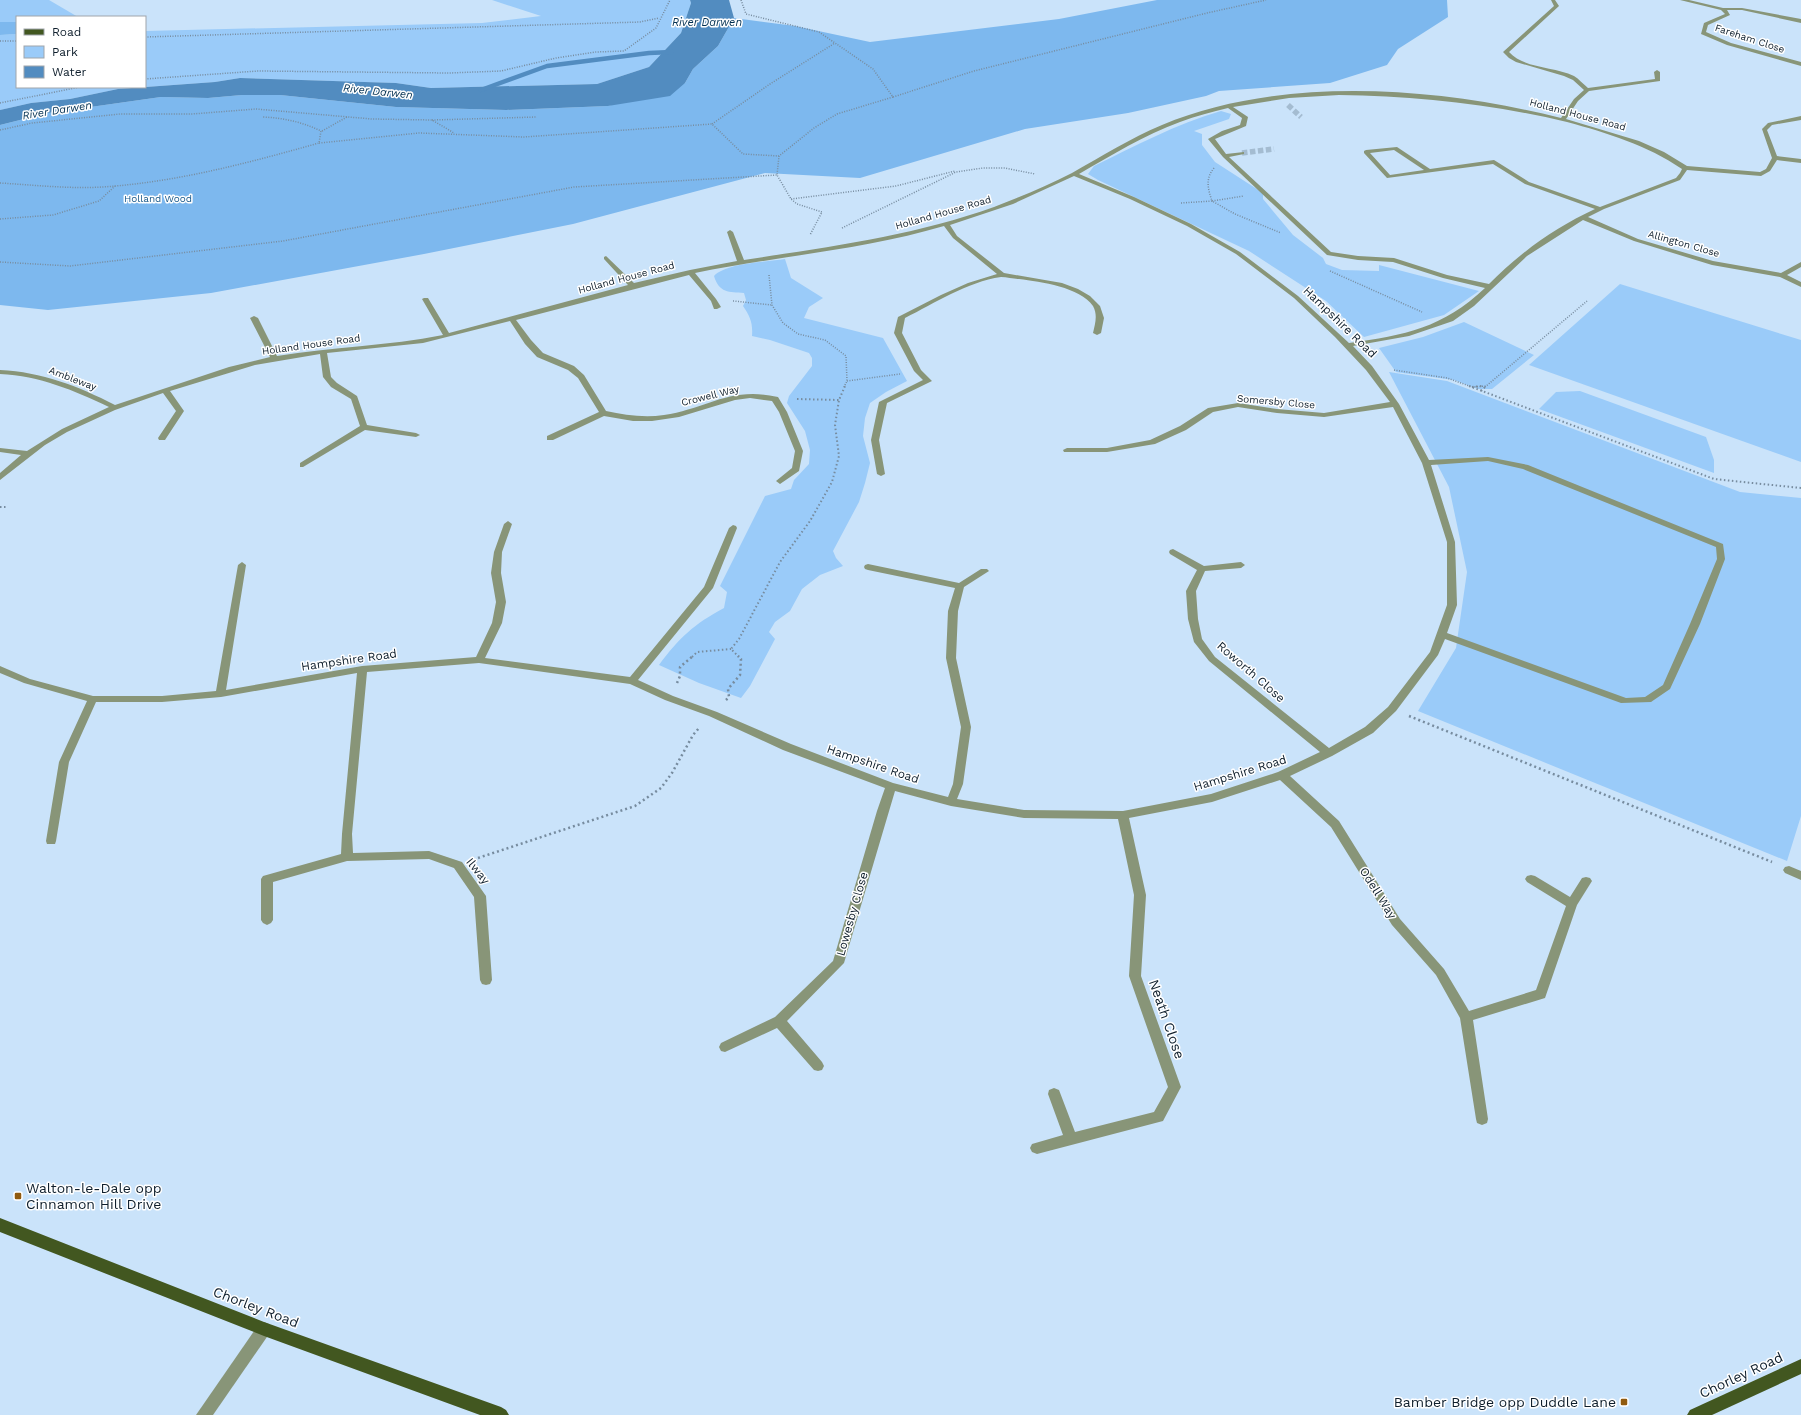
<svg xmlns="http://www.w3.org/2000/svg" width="1801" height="1415" font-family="'Work Sans',sans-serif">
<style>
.green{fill:#9acbf9}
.forest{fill:#7db8ee}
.water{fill:#528cc0}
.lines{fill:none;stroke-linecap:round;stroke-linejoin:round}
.stream{stroke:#528cc0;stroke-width:4.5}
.minor-tunnel{stroke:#a4bcd1;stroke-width:5.5;stroke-dasharray:5.5 2.5;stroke-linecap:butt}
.path-far2{stroke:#778c9f;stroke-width:1.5;stroke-dasharray:1 1.5;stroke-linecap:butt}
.path-far1{stroke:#778c9f;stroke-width:2;stroke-dasharray:1.5 2.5;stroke-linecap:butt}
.path{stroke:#778c9f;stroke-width:2.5;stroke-dasharray:2 3;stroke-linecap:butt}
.minor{fill:#889578;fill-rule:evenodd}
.major{fill:#425720;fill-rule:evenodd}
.poi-dot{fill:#905a0f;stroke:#fff;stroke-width:1.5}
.labels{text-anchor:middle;stroke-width:3;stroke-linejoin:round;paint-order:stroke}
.far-street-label{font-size:10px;fill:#0e1e2c;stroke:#fff}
.far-park-label{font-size:10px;fill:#18588a;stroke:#fff}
.far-water-label{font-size:11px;font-style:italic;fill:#012f51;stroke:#fff}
.street-label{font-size:12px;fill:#0e1e2c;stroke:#fff}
.near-street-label{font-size:14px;fill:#0e1e2c;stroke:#fff}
.near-poi-label{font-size:14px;fill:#0e1e2c;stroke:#fff;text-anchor:start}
</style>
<rect width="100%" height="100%" fill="#cae3fa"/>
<!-- green -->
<g class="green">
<path d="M0 0H49L78 17H17V30L0 31Z"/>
<path d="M492 0H690L691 3 681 33 649 67 597 84 431 88 396 83 240 78 215 82 145 87V31L482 23 541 16Z"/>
<path d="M17 34V87H141L118 89 70 99 31 103 0 110V35Z"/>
<path d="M1221 111 1231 114 1229 119 1194 131 1202 134V145L1215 162 1263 193V199L1293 235 1323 258 1326 264 1342 270 1379 271V265L1479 291 1444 315 1364 337 1326 301 1249 251 1098 180 1088 174 1094 166C1135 146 1176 124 1221 111Z"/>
<path d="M785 259 791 278 823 298 809 307 804 318 883 338 907 381 886 392 870 403 865 418 863 436 870 463 865 483 859 502 833 551 836 558 843 566 820 575 802 589 790 611 775 622 769 632 775 639 750 686 741 698 699 683 659 665C679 638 694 624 724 608L727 592 720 586 765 496 791 489 794 480 809 464 810 450 805 431 787 403 789 396 812 366V358L809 353 770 340 752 336C753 323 750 316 743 306L746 300 744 293C729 292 719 293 714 276 726 263 767 262 785 259Z"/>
<path d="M1620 284 1801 340V462L1529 365Z"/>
<path d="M1464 322 1534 355 1492 389H1478L1454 380 1396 372 1379 348 1423 337Z"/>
<path d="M1389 372 1447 381 1740 492 1801 498V816L1787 861 1418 711 1456 648 1467 572 1449 487Z"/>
<path d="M1580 391 1706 437 1714 460V473L1539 409 1556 392Z"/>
</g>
<!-- forest -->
<g class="forest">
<path d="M1157 0H1447L1448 17 1398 49 1387 65 1330 83 1219 91 1206 96 1128 113 1025 129 860 178 765 173 573 224 424 254 211 293 48 310 0 305V125L48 113 161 97 208 98 242 95H280L396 107 506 110 608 106 685 83 693 69 718 46 734 18 795 26 870 42 1059 19Z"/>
<path d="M0 22H17V34L0 35Z"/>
</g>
<!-- water -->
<path class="water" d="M690 0H729L734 18 718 46 693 69 685 83 670 96 608 106 506 110 396 107 280 95H242L208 98 161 97 48 113 0 125V110L31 103 70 99 118 89 215 82 240 78 396 83 431 88 597 84 649 67 681 33 691 3Z"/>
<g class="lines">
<!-- stream -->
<path class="stream" d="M481 90 547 66 649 53 672 52"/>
<!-- minor-tunnel -->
<g class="minor-tunnel">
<path d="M1288 105 1301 117"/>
<path d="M1242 153 1274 149"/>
</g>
<!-- path-far2 -->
<g class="path-far2">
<path d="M741 0 746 14 819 32 873 69 893 97 837 114 814 128 779 156 777 175 791 199 797 204 822 212 810 235"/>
<path d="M145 37 640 22 659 18"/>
<path d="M0 41H17"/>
<path d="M145 79 258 71 449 73 501 71 556 58 596 52 624 51 656 28 670 0"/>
<path d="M893 97 974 71 1207 13 1266 0"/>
<path d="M0 103 80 87"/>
<path d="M432 120 537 117"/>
<path d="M712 124 770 84 835 43"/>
<path d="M0 130 32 123 120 114H192L256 109 372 119 432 120 454 133"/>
<path d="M322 131 347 117"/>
<path d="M319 143 419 133 524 137 712 124 743 154 779 156"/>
<path d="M1214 168C1205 179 1208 189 1212 201L1244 196"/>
<path d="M0 183C34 185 69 189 103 187 177 182 248 163 319 143L321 131C302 122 284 118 263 117"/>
<path d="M791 199 896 186 955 171"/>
<path d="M1181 203 1212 201 1235 214 1281 233"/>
<path d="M0 219 53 215 99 201 115 186"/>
<path d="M842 228 956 172 983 168H1005L1035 174"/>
<path d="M0 262 70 266 283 241 574 187 777 175"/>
<path d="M1330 271 1422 312"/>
<path d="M769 275 772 305 783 323 798 334 825 340 846 356 847 381 844 387"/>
<path d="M733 301 772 305"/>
<path d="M1394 370 1447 378 1472 387"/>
<path d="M847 381 900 374"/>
<path d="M1472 387 1487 386"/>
<path d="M1485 387 1587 301"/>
</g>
<!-- path-far1 -->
<g class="path-far1">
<path d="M1469 386 1714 479 1801 488"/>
<path d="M1472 387 1482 386"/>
<path d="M1481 391 1486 386"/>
<path d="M797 399 839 400"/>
<path d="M0 507H6"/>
<path d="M692 657 697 652 731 649"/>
<path d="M739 657 731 649 739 639 780 562 810 521 832 482 839 456 835 425 839 400 845 386"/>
</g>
<!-- path -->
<g class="path">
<path d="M677 683 680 676V667L693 656"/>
<path d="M726 700 729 697 728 689 740 675 741 659 738 656"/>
<path d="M1409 716 1772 862"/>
<path d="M478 858 635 806 661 788 672 773 693 735 699 728"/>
</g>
<!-- minor -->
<g class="minor">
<path d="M1551 0H1555L1559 6 1509 52C1525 69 1553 66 1574 76 1579 79 1583 84 1588 88L1655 79 1654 72 1657 70 1660 72V81L1589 91 1578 101 1566 119 1639 141 1664 152 1687 166 1760 172 1766 169 1772 158 1762 129 1768 123 1801 116V120L1772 125 1767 130 1777 156 1801 159V163L1777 160 1770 171 1761 176 1687 170 1680 180 1604 209 1588 217 1638 239 1713 261 1781 273 1801 262V267L1787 275 1801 282V287L1780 277 1712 265 1634 241 1583 220 1527 256 1474 306 1453 321 1409 336 1353 346 1372 366 1399 404 1429 460 1488 457 1528 465 1723 544 1725 559 1700 624 1670 689 1651 702 1621 703 1445 639 1438 655 1396 711 1373 733 1332 756 1290 776 1339 821 1400 919 1444 969 1469 1011 1536 990 1566 906 1527 882 1525 879 1527 876 1531 875 1535 876 1570 897 1582 878 1586 877 1590 878 1592 881 1577 905 1545 998 1473 1020 1488 1119 1487 1123 1482 1125 1477 1123 1476 1119 1460 1018 1436 975 1392 925 1331 827 1280 780 1212 802 1129 818 1146 895 1141 976 1181 1087 1163 1121 1037 1154 1032 1152 1030 1148 1032 1144 1063 1135 1048 1094 1049 1090 1054 1088 1059 1090 1075 1132 1154 1112 1168 1087 1129 976 1134 895 1118 819 1024 818 951 806 895 791 844 963 787 1021 822 1062 824 1066 822 1070 818 1071 814 1070 777 1028 725 1052 721 1051 719 1047 721 1043 775 1017 833 961 877 811 885 788 783 750 709 716 665 700 630 684 479 663 367 672 352 834 353 853 429 851 462 862 486 896 492 980 490 984 486 985 482 984 480 980 474 897 454 868 429 859 347 861 273 882V920L271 923 267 925 263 923 261 920V879L263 876 341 854 342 834 357 673 221 697 162 702H96L69 762 56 841 55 844H47L46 841 59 762 87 701 24 683 0 673V666L30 679 93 696H162L216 691 238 565 242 562 246 565 226 690 362 666 476 657 492 623 496 602 491 573 494 552 504 524 508 521 512 524 502 552 501 573 506 602 502 623 485 658 630 677 704 587 729 528 733 525 736 526 737 528 713 588 638 680 673 696 717 712 791 744 893 783 948 797 953 784 961 727 946 658 948 611 955 588 868 570 865 569 864 567 865 565 868 564 959 583 981 569H987L989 571 964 587 958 611 956 658 971 727 963 784 957 799 1024 810 1123 811 1211 794 1278 772 1320 752 1209 661 1194 642 1188 619 1186 591 1197 570 1170 554 1169 552 1170 550 1173 549 1204 566 1241 562 1245 565 1241 568 1205 571 1196 591 1198 619 1202 639 1215 657 1329 748 1365 727 1388 707 1430 652 1447 605V542L1422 463 1393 407 1324 417 1277 413 1238 407 1213 412 1186 430 1155 444 1107 452H1064L1063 450 1067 448H1107L1150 440 1180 426 1208 408 1238 403 1277 409 1324 413 1390 402 1366 370 1335 337 1294 298 1236 254 1187 226 1130 199 1074 176 1013 204 950 225 957 236 1004 273 1062 283 1078 289 1090 296 1100 306 1104 318 1101 333 1097 335 1093 333C1095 324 1098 315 1093 306 1080 287 1041 282 1019 279 1014 279 1007 277 1001 277 967 282 935 303 905 318L902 333 921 370 932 381 887 403 879 440 885 474 881 476 877 474 871 440 879 402 923 380 914 371 894 333 898 317 941 295 968 283 997 274 953 238 944 226C863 250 778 256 695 273L716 299 721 307 717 309H714L711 301 689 275 516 320 531 340 543 353 574 366 584 375 606 411C625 415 644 418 664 415 707 409 729 386 778 397L787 412 803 451 799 471 780 484 776 481 792 468 795 451 779 412 772 401 750 398 735 400 679 417 652 421H633L604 416 553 440H547V436L599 412 578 378 568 370 537 357 525 344 510 321 423 343 327 353 331 377 337 383 357 396 367 425 416 433 420 435 416 437 365 430 303 467H300V463L360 426 351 399 331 387 323 377 320 354 255 365 170 391 184 411 165 440H159L158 438 176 411 163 393 115 410 67 432 45 445 0 480V473L21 455 0 452V448L27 451 62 429 109 407C73 390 40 376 0 374V370C42 372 78 386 115 405L229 367 270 357 250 318 254 316 258 318 277 356C332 347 388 346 443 335L422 299 424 298H428L449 333 628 285 604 259V257L606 256 634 283 690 270 737 261 727 232 730 230 733 232 744 260C828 247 913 236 994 207 1020 197 1047 186 1072 173 1102 156 1131 138 1162 125 1281 75 1438 87 1561 118L1574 99 1584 90 1573 80 1564 76 1516 62 1509 58 1503 52 1554 6ZM1339 95C1416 96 1492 104 1567 122 1607 133 1647 145 1682 169L1680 173 1676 178 1600 207 1529 182 1494 160 1430 169 1397 147 1366 150 1364 151V153L1387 178 1493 164 1525 184 1595 209C1554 228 1521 252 1489 284L1447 275 1394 258 1358 256 1331 252 1229 157 1244 154V152L1226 154 1215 139 1246 126 1248 117 1233 107 1289 98ZM1228 108 1242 118 1240 125 1222 131 1208 139 1223 157 1327 255 1358 260 1393 262 1443 278 1485 288C1443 328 1405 335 1349 343L1298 296 1240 252 1191 224 1134 197 1079 174C1112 155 1144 135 1180 122 1196 116 1212 112 1228 108ZM1394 150 1424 170 1390 175 1370 153ZM1488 461 1523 469 1716 547 1717 559 1690 624 1663 685 1645 697 1626 698 1447 633 1457 605 1455 542 1431 465Z"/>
<path d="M1680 0H1689L1723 8H1742L1801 19V23L1742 10H1727L1730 15 1708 25 1706 32 1731 43 1801 62V66L1727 45 1701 34 1704 23 1725 14 1721 10Z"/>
<path d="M1789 866 1801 871V880L1785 873 1783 870 1785 867Z"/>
<path d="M264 1322 269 1324 271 1329 269 1334 213 1415H196L259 1324Z"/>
</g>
<!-- major -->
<g class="major">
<path d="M0 1218 264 1322 501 1407 506 1410 509 1415H480L264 1336 0 1232Z"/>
<path d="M1801 1359V1374L1712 1415H1687L1690 1410Z"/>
</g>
</g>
<!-- markers -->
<g class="poi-dot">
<rect x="14" y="1192" width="8" height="8" rx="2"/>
<rect x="1620" y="1398" width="8" height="8" rx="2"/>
</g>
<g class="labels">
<!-- far-street labels -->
<g class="far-street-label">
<text transform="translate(1750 38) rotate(18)" y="4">Fareham Close</text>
<text transform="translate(1578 114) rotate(15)" y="4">Holland House Road</text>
<text transform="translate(943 212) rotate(-16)" y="4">Holland House Road</text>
<text transform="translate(1684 243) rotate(16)" y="4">Allington Close</text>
<text transform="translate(626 277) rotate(-15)" y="4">Holland House Road</text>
<text transform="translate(311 344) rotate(-8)" y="4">Holland House Road</text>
<text transform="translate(73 378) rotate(21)" y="4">Ambleway</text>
<text transform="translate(710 395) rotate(-14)" y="4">Crowell Way</text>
<text transform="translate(1276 401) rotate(5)" y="4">Somersby Close</text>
</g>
<!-- far-park labels -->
<g class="far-park-label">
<text x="158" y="202">Holland Wood</text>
</g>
<!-- far-water labels -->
<g class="far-water-label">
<text x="707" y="26">River Darwen</text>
<text transform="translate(378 91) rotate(6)" y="4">River Darwen</text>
<text transform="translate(57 110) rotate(-9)" y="4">River Darwen</text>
</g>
<!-- street labels -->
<g class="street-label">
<text transform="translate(1340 322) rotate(44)" y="4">Hampshire Road</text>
<text transform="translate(349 660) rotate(-8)" y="4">Hampshire Road</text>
<text transform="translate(1251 672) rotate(41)" y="4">Roworth Close</text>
<text transform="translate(873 764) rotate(19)" y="4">Hampshire Road</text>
<text transform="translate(1240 773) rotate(-17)" y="4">Hampshire Road</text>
<text transform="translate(478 871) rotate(51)" y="4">Ilway</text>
<text transform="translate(1378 893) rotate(58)" y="4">Odell Way</text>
<text transform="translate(852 914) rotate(-74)" y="4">Lowesby Close</text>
</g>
<!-- near-street labels -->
<g class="near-street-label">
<text transform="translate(1167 1019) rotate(71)" y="5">Neath Close</text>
<text transform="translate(256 1307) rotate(21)" y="5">Chorley Road</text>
<text transform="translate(1741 1375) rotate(-25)" y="5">Chorley Road</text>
</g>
<!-- near-poi labels -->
<g class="near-poi-label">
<text x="26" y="1193">Walton-le-Dale opp<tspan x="26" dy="16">Cinnamon Hill Drive</tspan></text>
<text x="1616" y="1407" text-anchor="end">Bamber Bridge opp Duddle Lane</text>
</g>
</g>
<!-- legend -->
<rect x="16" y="16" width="130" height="72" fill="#ffffff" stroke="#9fa5ab"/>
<rect x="24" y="29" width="20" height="6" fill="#425720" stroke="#9fa5ab"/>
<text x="52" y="36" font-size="12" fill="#0e1e2c">Road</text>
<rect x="24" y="46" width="20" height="12" fill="#9acbf9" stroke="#9fa5ab"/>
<text x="52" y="56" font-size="12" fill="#0e1e2c">Park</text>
<rect x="24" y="66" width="20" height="12" fill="#528cc0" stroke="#9fa5ab"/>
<text x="52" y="76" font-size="12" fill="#0e1e2c">Water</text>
</svg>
